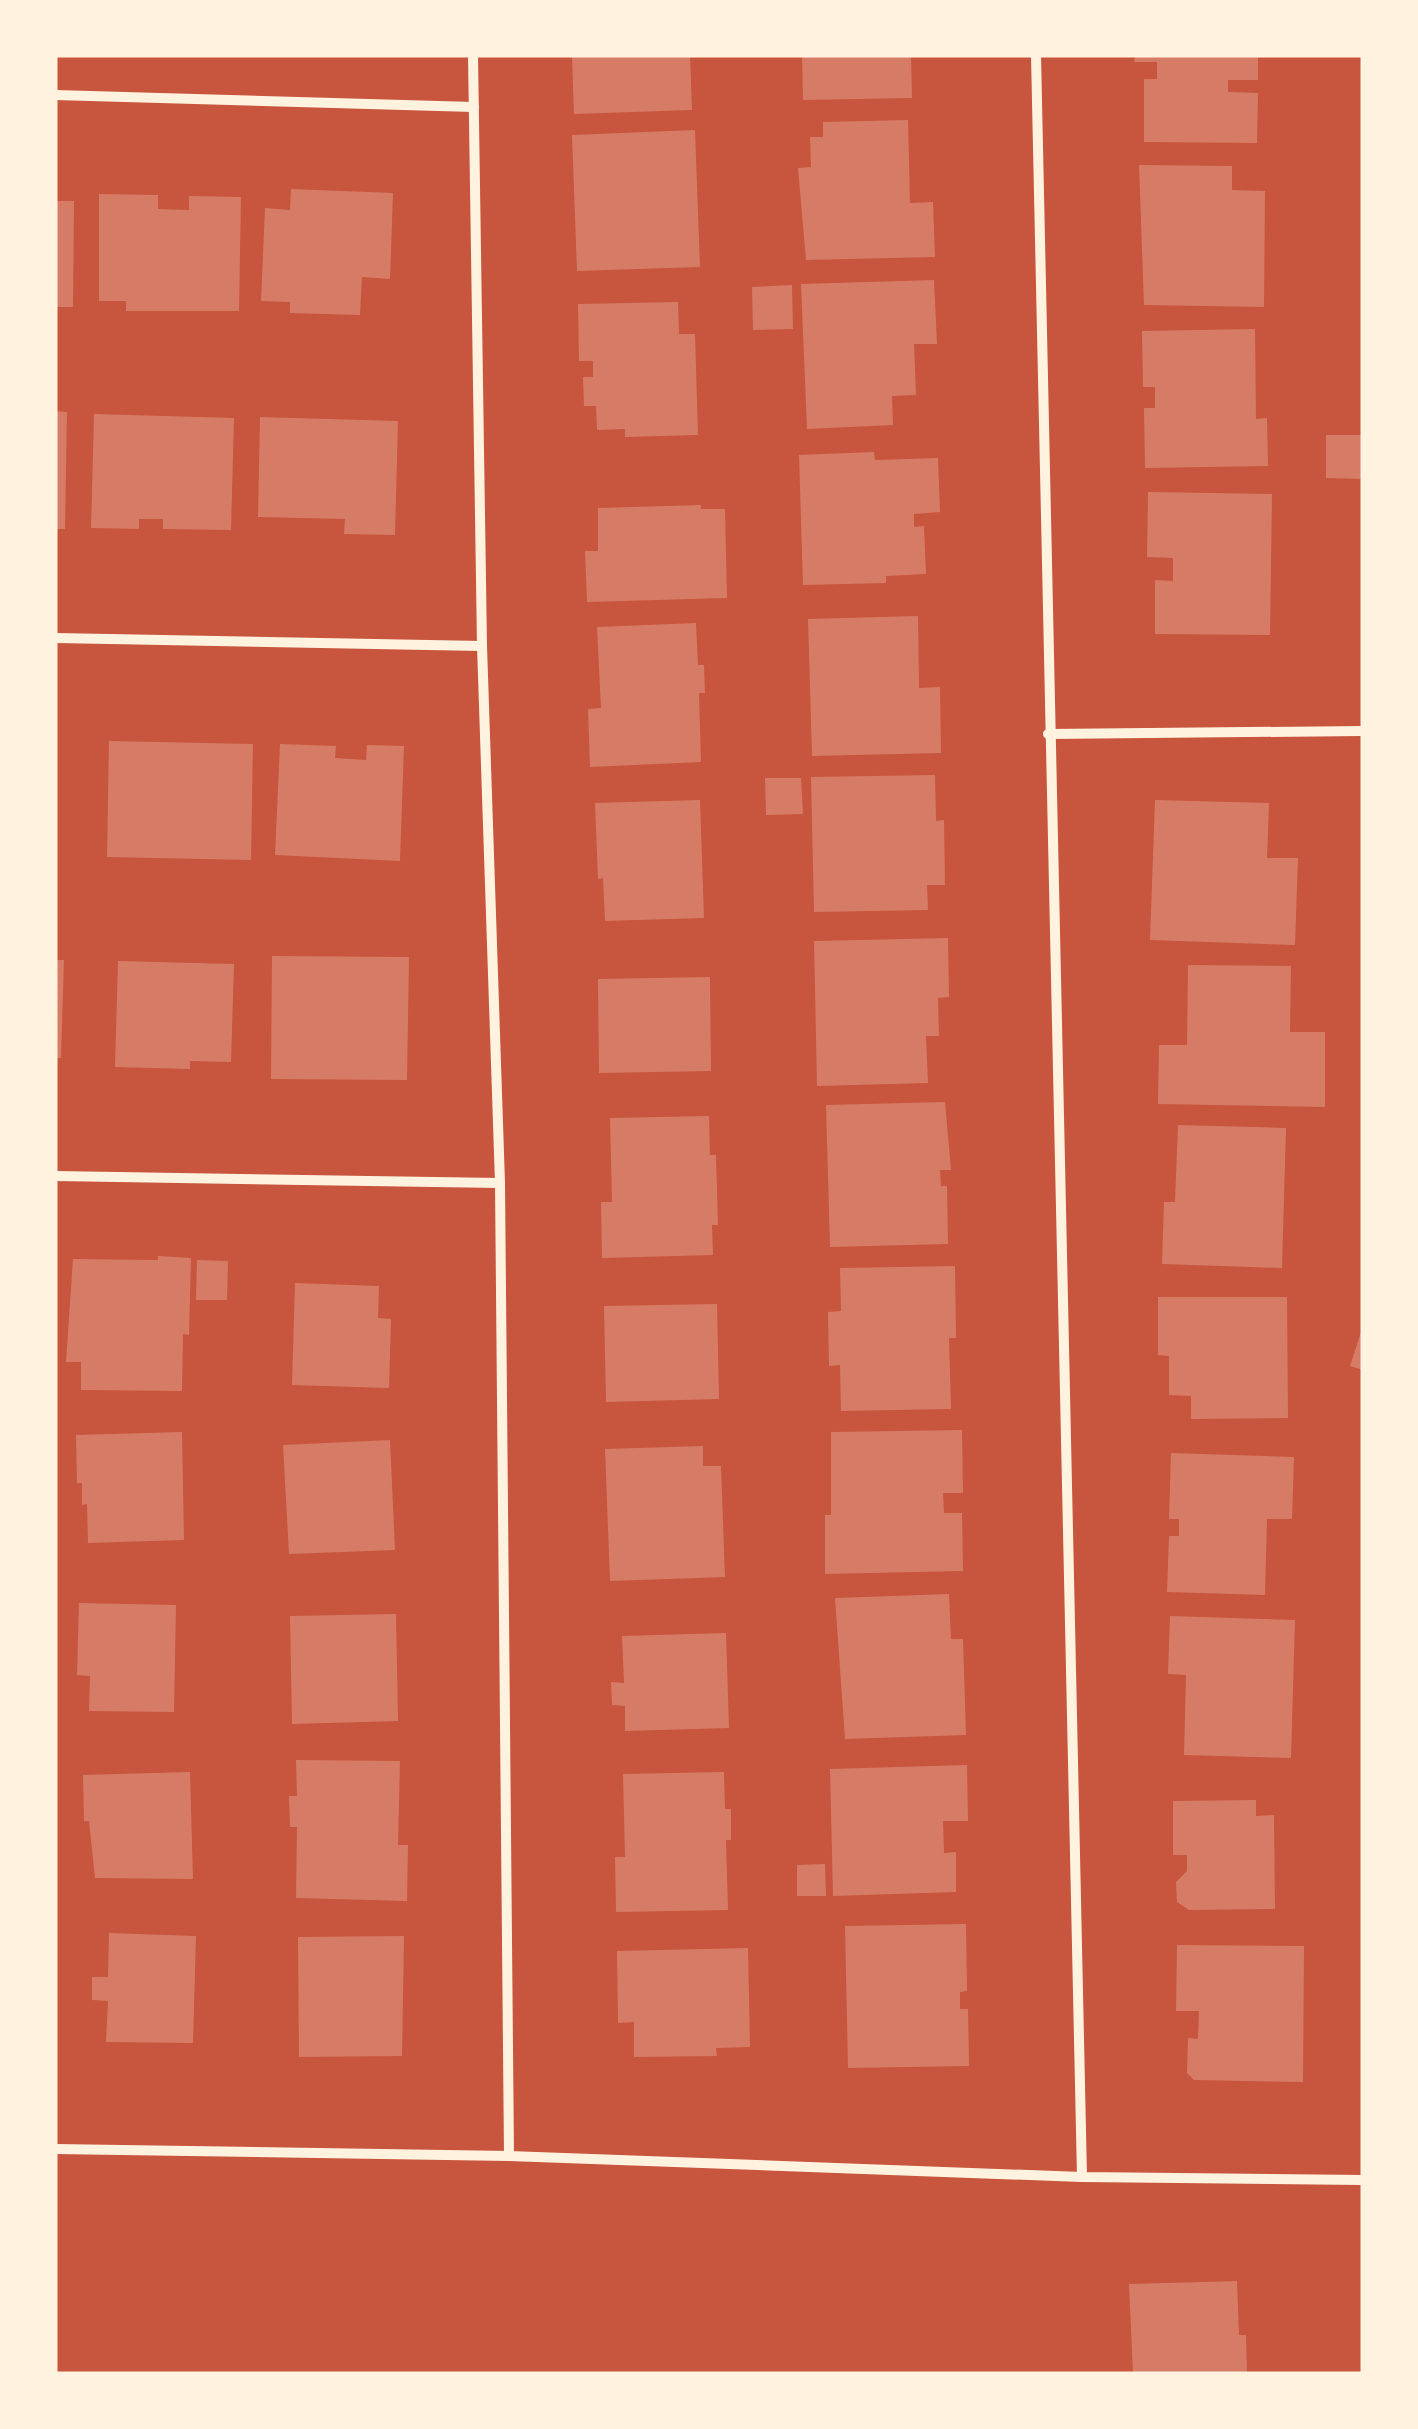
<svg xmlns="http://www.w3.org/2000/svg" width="1418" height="2429" font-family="'IBM Plex Serif',serif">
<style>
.building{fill:#d67c66}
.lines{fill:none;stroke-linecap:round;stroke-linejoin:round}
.minor{stroke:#fff3e0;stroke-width:10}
</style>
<rect width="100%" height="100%" fill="#c8553d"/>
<!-- building -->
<g class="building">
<path d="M587 55H690L692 110 574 114 572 56Z"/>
<path d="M802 55H911L912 98 803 100Z"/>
<path d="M1135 55H1258V80H1228V92L1258 93 1257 143 1144 142V79H1157V62H1134Z"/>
<path d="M908 120 910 203 933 202 935 257 806 260 798 168 811 167 810 137H823V122Z"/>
<path d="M695 130 700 267 577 271 572 135Z"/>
<path d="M1139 165 1232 166V190L1265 191 1264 307 1144 305Z"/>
<path d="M291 189 393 193 390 279 362 277 360 315 290 313V302L261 301 265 208 290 210Z"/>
<path d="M99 194 158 195V209L189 210V196L241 197 239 311H126V301H99Z"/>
<path d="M55 201H74L73 307H55Z"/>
<path d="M934 280 937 344H914L916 395 892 396 893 425 807 429 801 284Z"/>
<path d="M792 285 793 329 753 330 752 287Z"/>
<path d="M678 302 679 334H695L698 435 625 437V429L597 430 596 406H584L583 377H593V361H579L578 304Z"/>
<path d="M1255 329 1256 419 1267 418 1268 466 1145 468 1144 408H1155V387H1143L1142 331Z"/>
<path d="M55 411 67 412 65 529H55Z"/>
<path d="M94 414 234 418 231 530 163 529V519H139V529L91 528Z"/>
<path d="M260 417 398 421 395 535 344 534 345 519 258 517Z"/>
<path d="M1326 435H1363L1362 479 1326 478Z"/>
<path d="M874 452 875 460 938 458 940 512 914 514V527L924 526 926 574 886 576V583L803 585 799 455Z"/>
<path d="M1148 492 1272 494 1270 635 1155 634V580L1173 581V558L1147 557Z"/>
<path d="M701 505V509H725L727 598 587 602 585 551H598V508Z"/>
<path d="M918 616 919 688 940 687 941 753 812 756 808 619Z"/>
<path d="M696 623 698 665H704L705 693H699L701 762 590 767 588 709 601 708 597 627Z"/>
<path d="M109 741 253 744 251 860 107 857Z"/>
<path d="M280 744 336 746 335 758 366 760 367 745 404 746 400 861 275 855Z"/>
<path d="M935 775 936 821 944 820 945 885H927L928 910 814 912 811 777Z"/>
<path d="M765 778H801L803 814 766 815Z"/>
<path d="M700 800 704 918 605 921 603 878 598 879 595 803Z"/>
<path d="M1155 800 1269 803 1267 858H1298L1295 945 1150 940Z"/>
<path d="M948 938 949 997 938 998 939 1036H926L928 1083 817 1086 814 941Z"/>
<path d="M272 956 409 957 407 1080 271 1079Z"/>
<path d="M55 960H64L61 1058H55Z"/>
<path d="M118 961 234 964 231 1062 190 1061V1069L115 1067Z"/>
<path d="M1188 965 1291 966 1290 1032H1325V1107L1158 1104 1159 1045H1187Z"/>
<path d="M710 977 711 1071 599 1073 598 979Z"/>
<path d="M945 1102 951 1170H940L941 1186H947L948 1244 830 1247 826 1105Z"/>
<path d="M709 1116 710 1155H716L718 1225H712L713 1255 602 1258 601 1202H612L610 1118Z"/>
<path d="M1178 1125 1286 1128 1282 1268 1162 1264 1164 1202H1175Z"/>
<path d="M158 1256 191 1258 189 1335 183 1334 182 1391 81 1390V1362H66L73 1259 158 1260Z"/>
<path d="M197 1260 228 1261 227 1300H196Z"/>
<path d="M955 1266 956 1338H949L951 1409 841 1411 840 1365 829 1366 828 1312 841 1311 840 1268Z"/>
<path d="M295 1283 379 1286 378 1318 391 1319 389 1388 292 1385Z"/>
<path d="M1158 1297H1287L1288 1418 1191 1419V1396L1169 1395V1356L1158 1355Z"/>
<path d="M717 1304 719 1399 606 1402 604 1306Z"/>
<path d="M1362 1329H1363V1370L1350 1366Z"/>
<path d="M962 1430 963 1493H943L944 1513H962L963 1571 825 1574V1515H831V1432Z"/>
<path d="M182 1432 184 1540 88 1543 87 1504 82 1505V1483H77L76 1435Z"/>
<path d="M390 1440 395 1550 289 1554 283 1445Z"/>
<path d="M703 1446V1466H721L725 1577 610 1581 605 1449Z"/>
<path d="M1171 1453 1294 1457 1292 1519H1267L1265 1595 1167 1592 1169 1536H1179V1519H1169Z"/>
<path d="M949 1594 951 1639H963L966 1735 845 1739 835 1598Z"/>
<path d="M79 1603 176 1605 174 1712 89 1711 90 1676 77 1675Z"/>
<path d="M396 1614 398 1721 292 1724 290 1616Z"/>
<path d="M1170 1616 1295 1620 1291 1758 1184 1755 1186 1675 1168 1674Z"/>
<path d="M726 1633 729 1728 625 1731V1706L612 1705 611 1682 624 1683 622 1636Z"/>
<path d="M296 1760 400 1761 398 1845H408L407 1901 296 1898 297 1827H290L289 1796H297Z"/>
<path d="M967 1765 968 1821H943L944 1853 956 1852V1892L833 1896 830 1769Z"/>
<path d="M190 1772 193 1879 95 1878 89 1821H84L83 1775Z"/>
<path d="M724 1772 725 1809H731V1840H726L728 1910 616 1912 615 1857H625L623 1774Z"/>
<path d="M1256 1800V1816L1274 1815 1275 1909 1189 1910 1177 1902 1176 1882 1187 1871V1855H1173V1801Z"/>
<path d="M825 1864 826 1896H797V1865Z"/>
<path d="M966 1924 967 1991 960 1992V2009H968L969 2066 848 2068 845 1926Z"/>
<path d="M109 1933 196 1936 193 2043 106 2042 108 2001 92 2000V1977H108Z"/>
<path d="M404 1936 402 2056 299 2057 298 1937Z"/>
<path d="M1177 1945 1304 1946 1303 2082 1194 2080 1187 2073 1188 2038 1198 2039 1199 2011H1176Z"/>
<path d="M748 1948 750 2047 716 2048 717 2056 634 2057V2022L618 2023 617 1951Z"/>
<path d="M1237 2281 1239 2335H1246L1247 2374H1133L1129 2284Z"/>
</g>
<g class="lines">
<!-- minor -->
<g class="minor">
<path d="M473 55 482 646 500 1183 509 2156"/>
<path d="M1036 55 1082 2177"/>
<path d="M55 95 474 107"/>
<path d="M55 638 482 646"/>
<path d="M1048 734 1363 731"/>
<path d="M55 1176 500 1183"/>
<path d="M55 2149 509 2156 1082 2177 1363 2180"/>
</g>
</g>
<!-- border -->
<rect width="1418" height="2429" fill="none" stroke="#fff3e0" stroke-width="115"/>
</svg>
